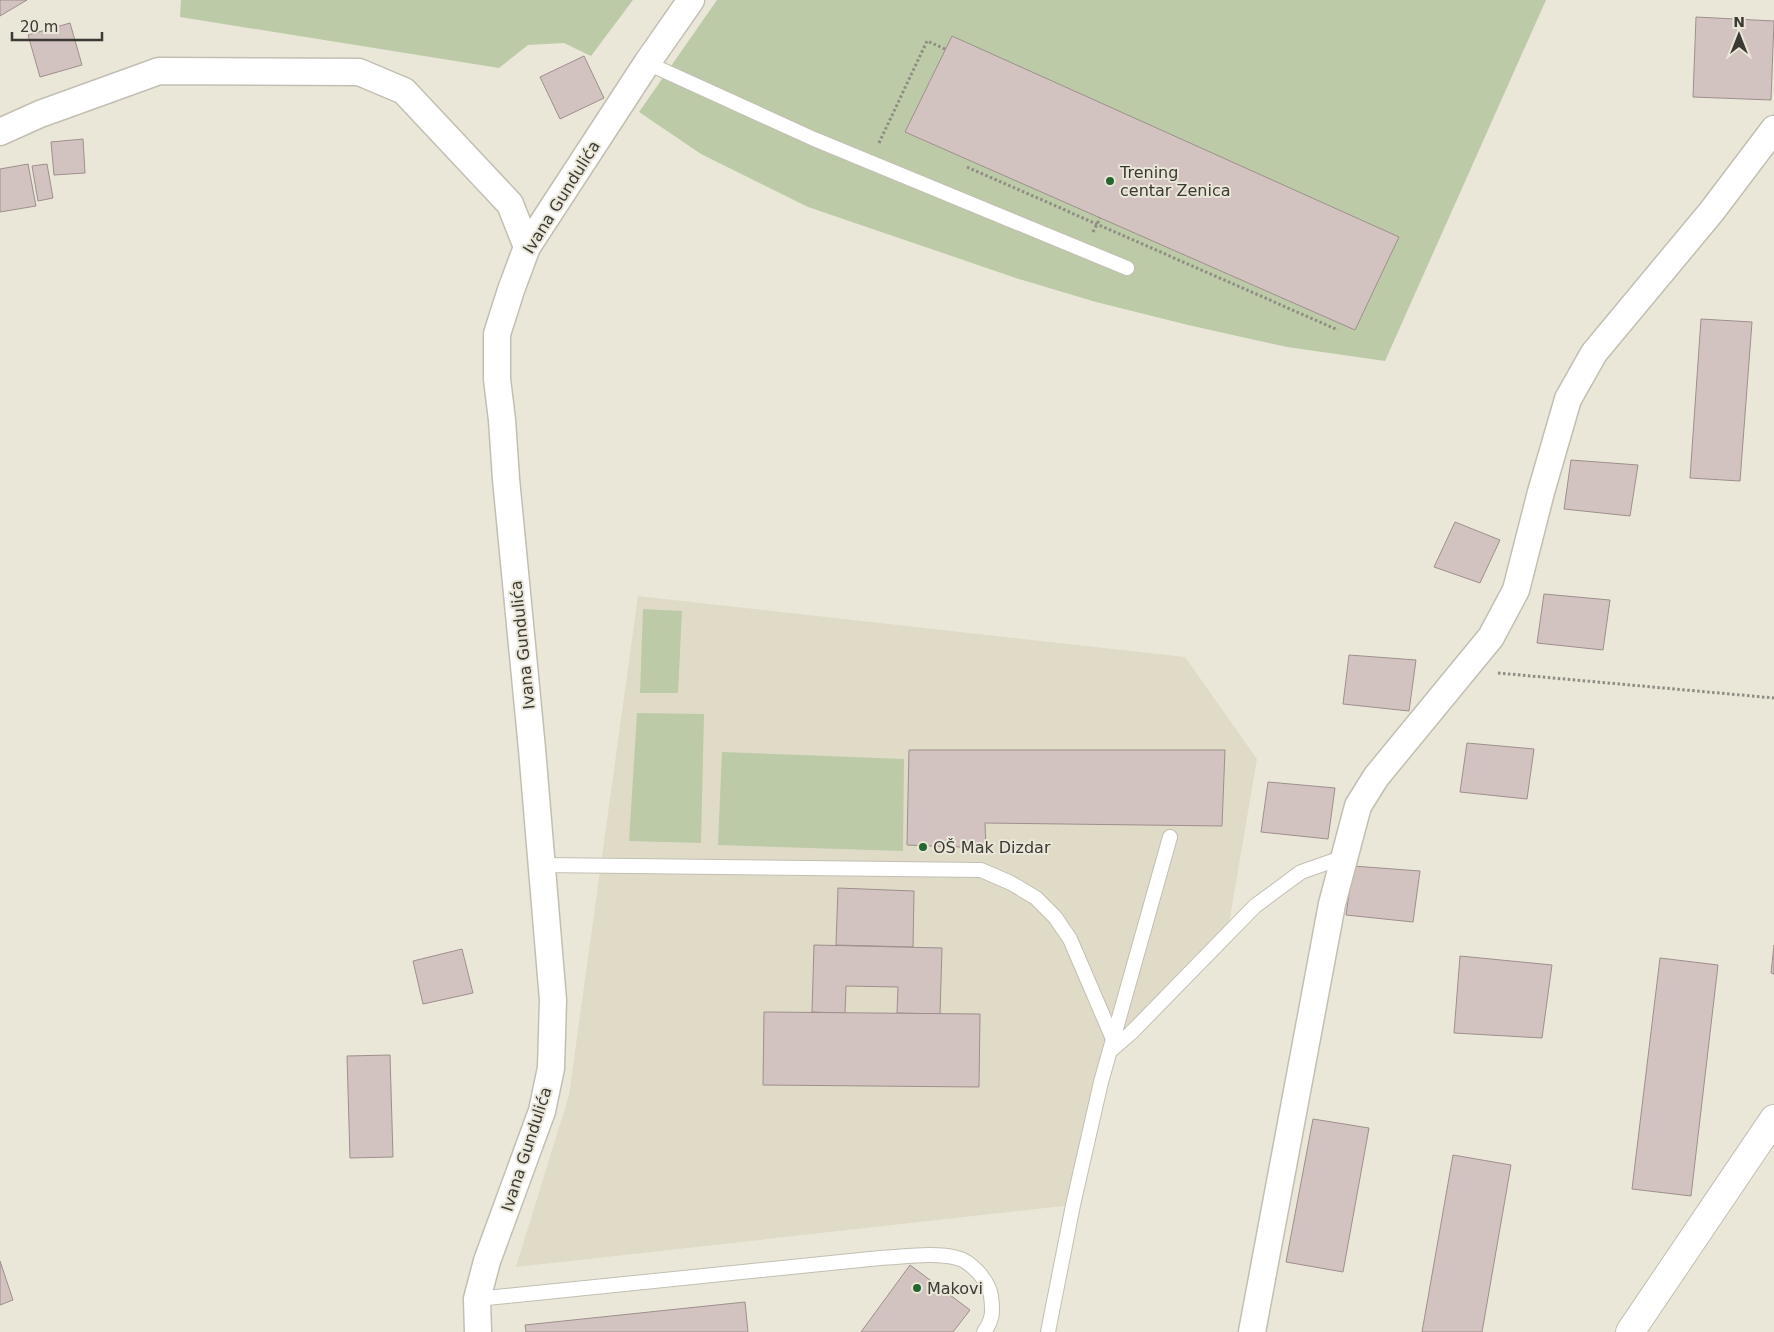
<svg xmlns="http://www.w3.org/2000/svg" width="1774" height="1332" font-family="'DejaVu Sans',sans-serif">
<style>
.built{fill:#e0dbc7}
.green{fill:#bdcaa7}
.building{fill:#d3c3c0;stroke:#9e8f8d}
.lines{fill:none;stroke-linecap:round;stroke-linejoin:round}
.lane-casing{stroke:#c2bfb2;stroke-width:16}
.street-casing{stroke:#c2bfb2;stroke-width:29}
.secondary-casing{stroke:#c2bfb2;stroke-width:30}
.path{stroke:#8e8c83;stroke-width:3;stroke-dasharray:2.5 2.5;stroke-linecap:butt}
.lane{stroke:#fff;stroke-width:14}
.street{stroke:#fff;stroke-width:26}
.secondary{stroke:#fff;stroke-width:28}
.poi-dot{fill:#256630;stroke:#eae7d9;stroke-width:2}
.labels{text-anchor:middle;stroke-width:4;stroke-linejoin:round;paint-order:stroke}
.poi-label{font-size:16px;fill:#3a3934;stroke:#eae7d9;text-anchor:start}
.street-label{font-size:16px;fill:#3a3934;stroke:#eae7d9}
</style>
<rect width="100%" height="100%" fill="#eae7d9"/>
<!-- built -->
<path class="built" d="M638 596 1185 657 1257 759 1227 935 1109 1052 1073 1205 516 1267 569 1095Z"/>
<!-- green -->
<g class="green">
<path d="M181 0H633L591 56 564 43 528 45 499 68 180 17Z"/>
<path d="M717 0H1546L1385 361 1287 347 1188 325 1096 302 1019 279 808 207 701 154 639 112Z"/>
<path d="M643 609 682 611 678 693H640Z"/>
<path d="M637 713 704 714 701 843 629 841Z"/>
<path d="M722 752 904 759 903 851 718 845Z"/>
</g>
<!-- building -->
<g class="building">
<path d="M0 0H27L0 16Z"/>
<path d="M1696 17 1774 21 1771 100 1693 97Z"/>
<path d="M70 23 82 65 40 77 28 35Z"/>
<path d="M952 36 1399 237 1355 330 905 132Z"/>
<path d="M584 56 604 98 560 119 540 77Z"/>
<path d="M83 139 85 173 54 175 51 142Z"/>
<path d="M28 164 36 206 0 212V169Z"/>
<path d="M47 164 53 198 38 201 32 166Z"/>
<path d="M1701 319 1752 322 1740 481 1690 478Z"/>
<path d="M1571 460 1638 465 1630 516 1564 509Z"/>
<path d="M1455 522 1500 540 1480 583 1434 567Z"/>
<path d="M1544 594 1610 600 1603 650 1537 643Z"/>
<path d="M1349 655 1416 660 1409 711 1343 704Z"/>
<path d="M1467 743 1534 749 1527 799 1460 792Z"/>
<path d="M909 750H1225L1222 826 985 823 986 848 907 845Z"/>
<path d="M1268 782 1335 788 1328 839 1261 832Z"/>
<path d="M1353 866 1420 871 1413 922 1346 915Z"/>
<path d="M838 888 914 891 913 947 836 945Z"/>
<path d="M814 945 942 948 940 1014 897 1013 898 987 846 986 845 1013 812 1012Z"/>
<path d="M1774 945V974L1771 973Z"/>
<path d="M462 949 473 993 423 1004 413 961Z"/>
<path d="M1460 956 1552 965 1542 1038 1454 1033Z"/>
<path d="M1660 958 1718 965 1691 1196 1632 1189Z"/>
<path d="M764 1012 980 1014 979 1087 763 1085Z"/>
<path d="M390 1055 393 1157 350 1158 347 1056Z"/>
<path d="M1313 1119 1369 1128 1343 1272 1286 1262Z"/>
<path d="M1453 1155 1511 1165 1482 1332H1422Z"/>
<path d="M0 1261 13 1300 0 1305Z"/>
<path d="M910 1265 970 1310 953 1332H861Z"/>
<path d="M745 1302 748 1332H526L525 1325Z"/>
</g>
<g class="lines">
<defs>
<g id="lane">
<path d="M647 63 814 139 1127 268"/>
<path d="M542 865 981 870 1011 883 1036 898 1055 917 1070 939 1113 1039"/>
<path d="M1110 1051 1131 1033 1255 906 1301 872 1344 857"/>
<path d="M477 1299 880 1258C903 1257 935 1252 957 1258 966 1260 972 1266 979 1273 984 1279 990 1288 991 1296 993 1311 993 1320 984 1332"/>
<path d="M1048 1332 1073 1205 1101 1082 1170 837"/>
</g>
<g id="street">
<path d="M0 132 40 114 159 71 359 72 404 91 510 204 527 247"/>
<path d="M478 1332 477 1299 487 1261 542 1111 551 1068 553 1000 532 749 506 479 502 420 497 379V334L511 290 527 247 647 63 691 0"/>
<path d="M1252 1332 1332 904 1358 806 1376 777 1491 637 1516 590 1541 492 1568 399 1594 353 1712 211 1774 129"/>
</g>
<path id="secondary" d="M1630 1332 1774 1119"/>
</defs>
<!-- lane casing -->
<use href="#lane" class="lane-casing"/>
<!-- street casing -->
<use href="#street" class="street-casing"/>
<!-- secondary casing -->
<use href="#secondary" class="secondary-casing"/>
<!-- path -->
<g class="path">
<path d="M879 143 927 41 945 49"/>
<path d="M967 167 1338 330"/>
<path d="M1093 232 1100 218"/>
<path d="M1498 673 1774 698"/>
</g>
<!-- lane -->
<use href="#lane" class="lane"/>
<!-- street -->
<use href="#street" class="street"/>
<!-- secondary -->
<use href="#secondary" class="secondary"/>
</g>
<!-- markers -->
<g class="poi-dot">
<circle cx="1110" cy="181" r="5"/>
<circle cx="923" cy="847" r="5"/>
<circle cx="917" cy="1288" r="5"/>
</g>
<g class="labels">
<!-- poi labels -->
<g class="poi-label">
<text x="1120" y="178">Trening<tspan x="1120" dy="18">centar Zenica</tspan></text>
<text x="933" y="853">OŠ Mak Dizdar</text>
<text x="927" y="1294">Makovi</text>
</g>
<!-- street labels -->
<g class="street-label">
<text transform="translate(561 197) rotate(-58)" y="6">Ivana Gundulića</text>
<text transform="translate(522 645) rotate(-96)" y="6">Ivana Gundulića</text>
<text transform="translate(526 1149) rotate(-72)" y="6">Ivana Gundulića</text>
</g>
</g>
<!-- north arrow -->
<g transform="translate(1739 35)" stroke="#eae7d9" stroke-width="4" paint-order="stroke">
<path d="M0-4L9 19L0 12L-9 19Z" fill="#3a3934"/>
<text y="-8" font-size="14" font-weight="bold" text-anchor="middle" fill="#3a3934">N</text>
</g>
<!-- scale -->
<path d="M12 32v8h90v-8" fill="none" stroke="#3a3934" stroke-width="2.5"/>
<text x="20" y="32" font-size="15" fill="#3a3934" stroke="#eae7d9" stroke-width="4" paint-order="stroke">20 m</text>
</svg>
